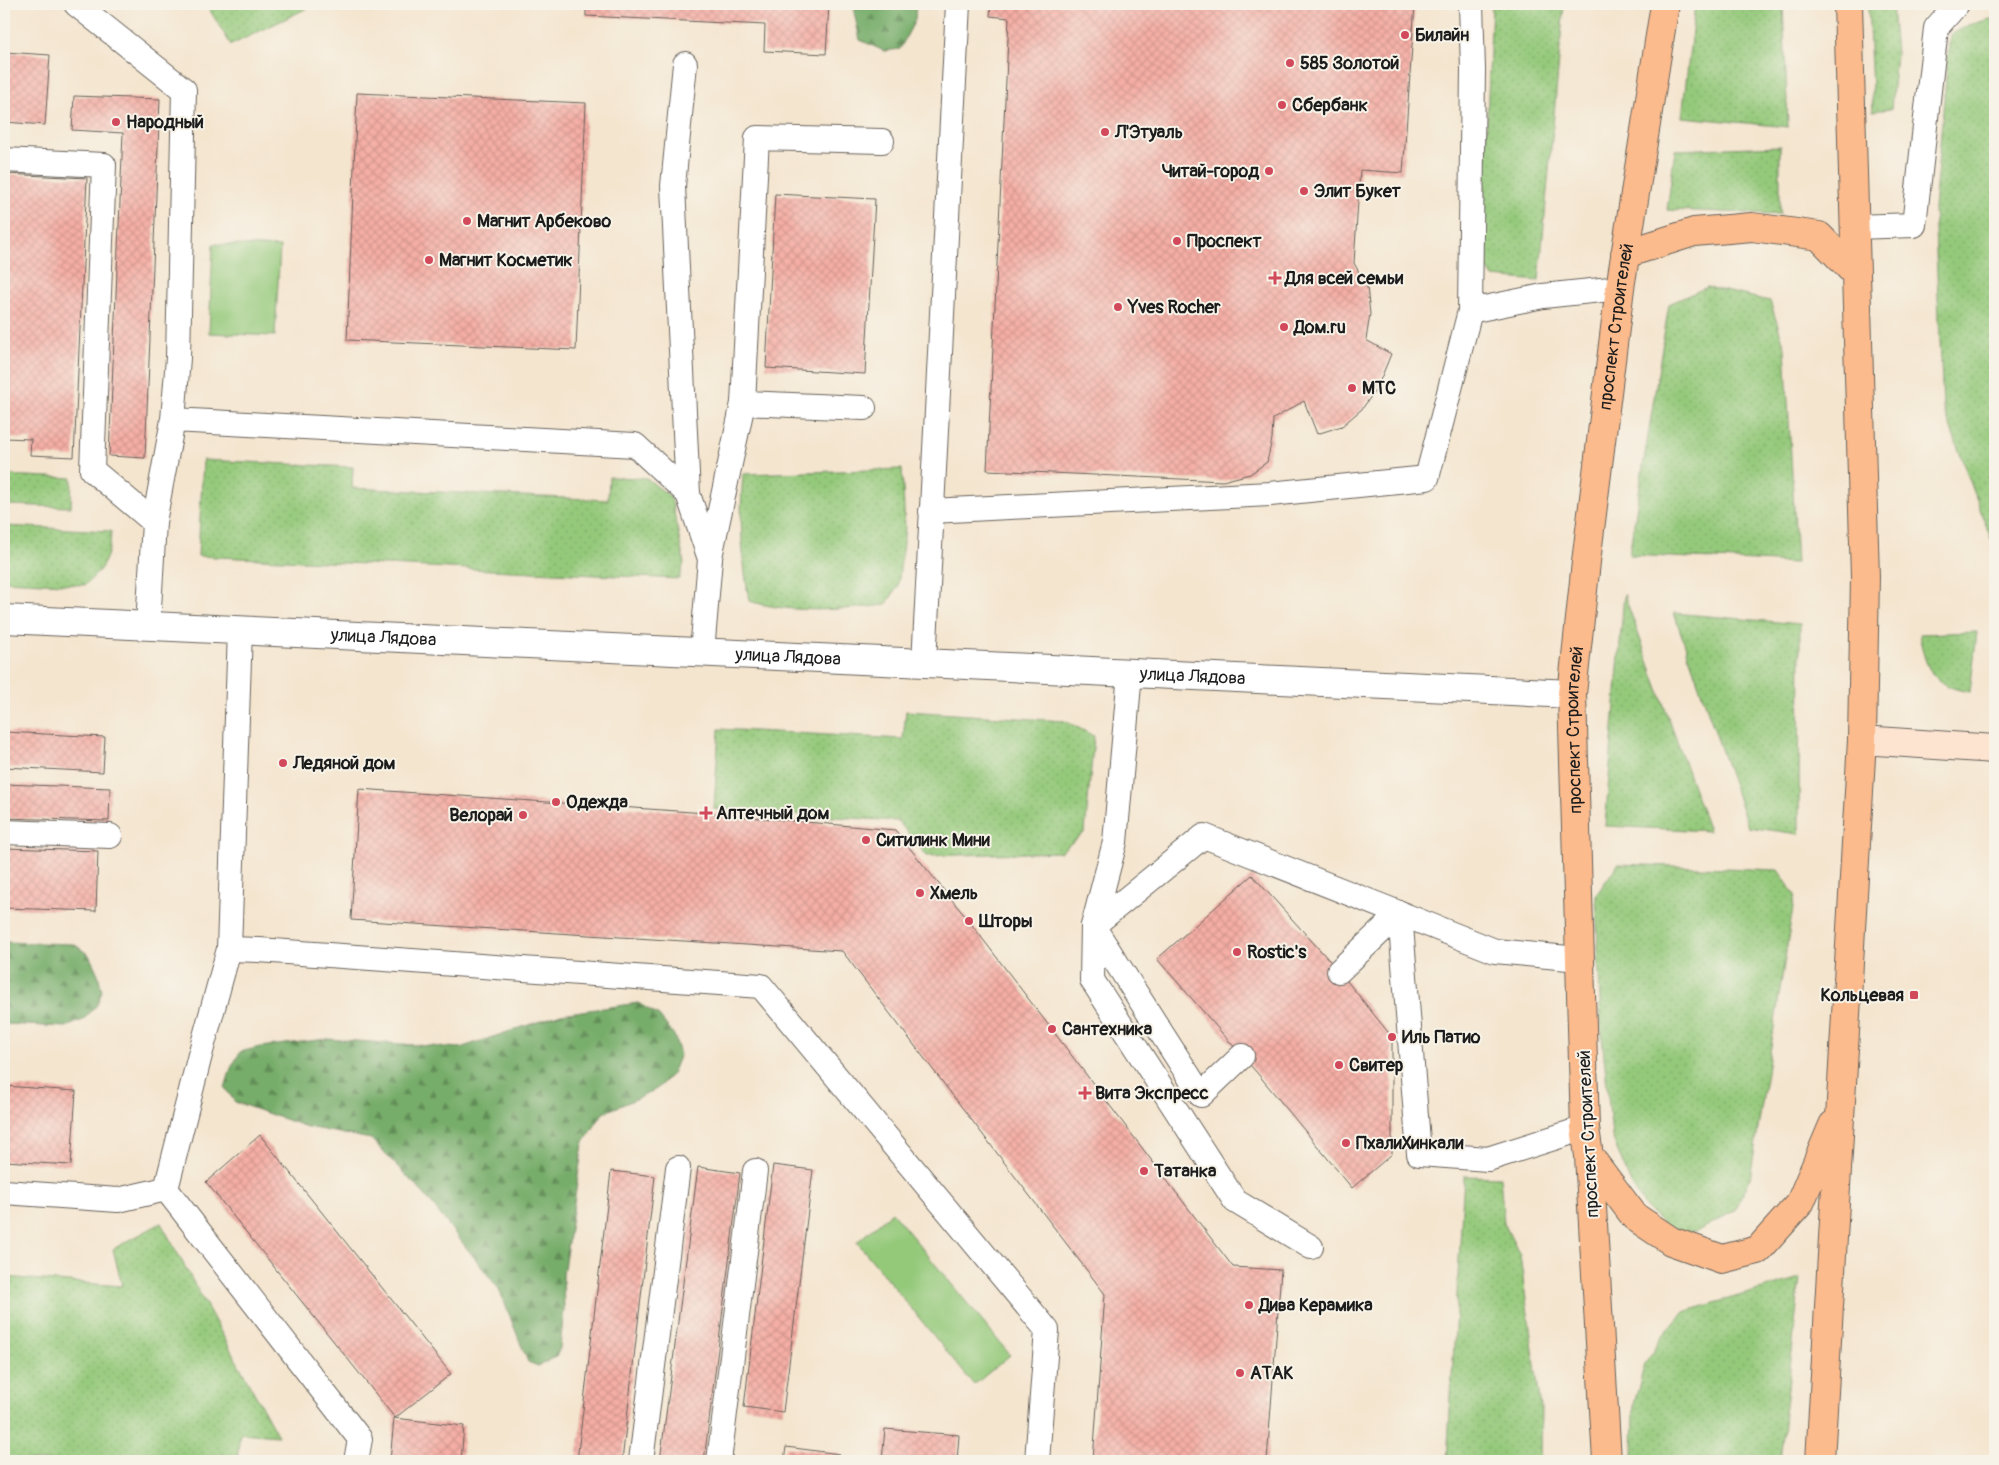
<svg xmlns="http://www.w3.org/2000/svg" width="1999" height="1465" font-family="Pangolin,sans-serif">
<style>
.grass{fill:url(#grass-dots);stroke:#58724b}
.forest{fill:url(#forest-firs);stroke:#4a6443}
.park{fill:#94c97a;stroke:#58724b}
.building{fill:url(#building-cross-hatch)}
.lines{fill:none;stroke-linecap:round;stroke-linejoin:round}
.lane-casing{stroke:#68625b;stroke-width:26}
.street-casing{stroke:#68625b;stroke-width:30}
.secondary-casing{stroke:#68625b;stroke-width:30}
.primary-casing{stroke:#68625b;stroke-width:30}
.lane{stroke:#fff;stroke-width:24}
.street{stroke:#fff;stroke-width:28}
.secondary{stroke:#fde4d1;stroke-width:28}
.primary{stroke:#fbbb8d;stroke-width:28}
.poi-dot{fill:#d1495b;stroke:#f7f3e8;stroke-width:2}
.labels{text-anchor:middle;stroke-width:4;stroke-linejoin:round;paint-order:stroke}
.poi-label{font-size:18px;font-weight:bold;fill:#1c1c1c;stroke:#f7f3e8;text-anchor:start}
.street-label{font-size:18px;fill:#1c1c1c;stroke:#f7f3e8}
</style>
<defs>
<pattern id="grass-dots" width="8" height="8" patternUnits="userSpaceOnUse" patternTransform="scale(1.25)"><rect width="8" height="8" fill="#94c97a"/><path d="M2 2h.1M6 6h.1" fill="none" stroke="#7fac69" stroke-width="1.8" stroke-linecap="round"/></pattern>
<pattern id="forest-firs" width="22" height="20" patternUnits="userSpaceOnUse" patternTransform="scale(1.25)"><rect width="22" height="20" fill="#77ad6a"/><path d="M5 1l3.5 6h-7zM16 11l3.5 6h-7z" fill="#618c56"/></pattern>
<pattern id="building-cross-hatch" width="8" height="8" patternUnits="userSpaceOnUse" patternTransform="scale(1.25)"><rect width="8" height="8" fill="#f5aea5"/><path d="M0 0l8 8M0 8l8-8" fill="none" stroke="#d1958d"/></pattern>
</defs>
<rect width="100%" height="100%" fill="#f7f3e8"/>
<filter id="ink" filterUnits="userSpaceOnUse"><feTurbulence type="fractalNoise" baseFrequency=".02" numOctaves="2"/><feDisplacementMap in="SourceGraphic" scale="10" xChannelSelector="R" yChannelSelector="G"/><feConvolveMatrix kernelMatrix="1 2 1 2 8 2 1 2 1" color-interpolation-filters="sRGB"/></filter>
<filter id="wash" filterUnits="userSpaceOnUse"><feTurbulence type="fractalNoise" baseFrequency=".0096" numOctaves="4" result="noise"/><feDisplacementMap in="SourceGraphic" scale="20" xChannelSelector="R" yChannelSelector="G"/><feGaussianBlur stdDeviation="1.12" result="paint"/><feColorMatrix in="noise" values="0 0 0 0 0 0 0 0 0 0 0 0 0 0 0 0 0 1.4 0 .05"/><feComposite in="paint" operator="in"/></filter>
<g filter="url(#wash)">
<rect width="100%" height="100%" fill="#f4e5cf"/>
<!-- grass -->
<g class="grass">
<path d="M206 4H316L231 45Z"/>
<path d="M1492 4H1564L1539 281 1493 277 1481 260Z"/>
<path d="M1695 4H1783L1788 127 1682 117Z"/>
<path d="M1868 4H1892L1896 54 1891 109 1873 111Z"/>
<path d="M1990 19H1995V550L1943 407 1934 208 1950 35 1969 25Z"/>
<path d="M1780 146V214L1667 210 1675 150Z"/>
<path d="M1707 287 1770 301 1785 348 1797 563 1629 555 1669 304Z"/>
<path d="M203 460 353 467 352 488 608 500 609 477 646 478 671 497 684 563 679 579 198 556Z"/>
<path d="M902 469 905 527 898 586 886 605C841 610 793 614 749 601 742 559 739 517 743 474Z"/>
<path d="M4 475 72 478 71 507 4 505Z"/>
<path d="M4 526 111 531C110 557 104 568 85 585L4 581Z"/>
<path d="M1624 594 1709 831 1605 826Z"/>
<path d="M1674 613 1800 624 1799 834 1748 827Z"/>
<path d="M1977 632 1970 692C1931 686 1926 669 1919 634Z"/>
<path d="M906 711 1065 721 1094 736 1085 832 1060 852 927 856 898 821 714 809 719 729 903 739Z"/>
<path d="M1618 864 1778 870 1795 895 1750 1179 1734 1211 1696 1232 1670 1231 1646 1208 1631 1184 1612 1137 1601 1026 1596 895Z"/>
<path d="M1464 1176 1500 1177 1504 1223 1520 1256 1541 1408 1540 1461H1447Z"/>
<path d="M161 1223 278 1436 240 1433 237 1461H4V1277L122 1286 113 1249Z"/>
<path d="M1800 1278 1780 1461H1633L1634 1404 1645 1363 1664 1334 1684 1312Z"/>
</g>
<!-- forest -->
<g class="forest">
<path d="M855 4H916L915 20 900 49 884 51 860 40 854 12Z"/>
<path d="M4 942 74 944 89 955 98 974 102 991 97 1005 83 1020 66 1027 4 1024Z"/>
<path d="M638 1003 659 1016 674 1035 680 1054 672 1074 658 1088 643 1096 603 1113 583 1144 563 1275 564 1309 560 1348 556 1357 538 1366 528 1362 499 1289 424 1194 371 1139 307 1127 235 1102 225 1088 231 1068 240 1052 260 1047 327 1039 460 1048 561 1014Z"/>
</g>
<!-- park -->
<g class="park">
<path d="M213 244 280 247 275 336 209 333Z"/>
<path d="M892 1212 1010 1355 974 1385 857 1242Z"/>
</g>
<g id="blocks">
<!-- building -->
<g class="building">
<path d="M586 4H829L826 54 764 51 765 25 586 16Z"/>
<path d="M991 4H1415L1403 173 1360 170 1354 263 1367 287 1370 314 1366 340 1391 354 1377 388 1362 409 1342 426 1317 434 1304 401 1273 419 1272 439 1267 462 1250 474 1223 481 987 470 1009 18 990 16Z"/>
<path d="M4 52 50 55 45 125 4 122Z"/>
<path d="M357 93 586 103 576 350 347 340Z"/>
<path d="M74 96 160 99 145 458 109 456 123 133 72 130Z"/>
<path d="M4 174 87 178 74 457 30 455 31 439 4 438Z"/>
<path d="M775 194 875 199 865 374 766 368Z"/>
<path d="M4 732 105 737 103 772 4 767Z"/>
<path d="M4 784 110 788 109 821 4 818Z"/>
<path d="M359 789 706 813 895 830 969 921 1233 1267 1281 1270 1267 1461H1093L1105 1294 842 951 351 920Z"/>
<path d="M4 848 98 851 96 911 4 908Z"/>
<path d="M1252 875 1339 971 1392 1037V1154L1352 1188 1258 1074 1157 959Z"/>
<path d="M4 1086 76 1091 71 1165 4 1161Z"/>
<path d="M260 1135 451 1374 395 1418 206 1182Z"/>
<path d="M773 1165 813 1170 783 1412 744 1407Z"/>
<path d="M698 1167 740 1173 704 1461H660Z"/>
<path d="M611 1171 655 1176 622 1461H577Z"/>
<path d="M394 1418 464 1426 461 1461H390Z"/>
<path d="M885 1429 959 1435 957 1461H882Z"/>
<path d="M786 1447 840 1454 839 1461H784Z"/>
</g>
</g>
</g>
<g filter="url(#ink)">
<use href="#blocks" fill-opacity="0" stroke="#68625b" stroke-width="1"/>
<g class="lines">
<defs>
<g id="lane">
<path d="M76 4 184 90 178 358 173 420"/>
<path d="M685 64 673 186 688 494"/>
<path d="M4 160 104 165 92 470 154 522"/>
<path d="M1854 227 1914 225 1936 28 1957 4"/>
<path d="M1470 311 1543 296 1620 288"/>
<path d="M743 403 864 408"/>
<path d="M931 511 1270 494 1427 478 1470 311 1473 70 1471 4"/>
<path d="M710 557 743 403 757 138 882 141"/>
<path d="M148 626 154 522 173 420 635 445 688 494 710 559 702 652"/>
<path d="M924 663 958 4"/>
<path d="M1130 673 1115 842 1093 926 1092 980 1235 1201 1311 1247"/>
<path d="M4 832 110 836"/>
<path d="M1400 913 1419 1154 1488 1159 1585 1128"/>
<path d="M229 949 259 950 761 986 1047 1330 1037 1461"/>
<path d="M1339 971 1400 913"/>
<path d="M1242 1056 1201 1095 1093 926 1204 836 1495 951 1579 959"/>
<path d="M166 1189 360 1439 356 1461"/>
<path d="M4 1192 118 1200 166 1189 200 1055 229 949 240 630"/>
<path d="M641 1461 678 1168"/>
<path d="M719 1461 755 1171"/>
</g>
<g id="street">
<path id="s1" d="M4 619 1572 694"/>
</g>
<path id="secondary" d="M1862 740 1995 749"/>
<g id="primary">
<path d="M1625 254 1694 232 1752 227 1819 236 1856 274"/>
<path d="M1589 1156 1635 1217 1671 1241 1722 1259 1758 1250 1800 1203 1833 1125"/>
<path id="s2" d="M1607 1461 1589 1156 1585 1128 1572 694 1586 562 1620 288 1665 4"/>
<path d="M1820 1461 1862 740 1865 577 1848 4"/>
</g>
</defs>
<!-- lane casing -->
<use href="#lane" class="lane-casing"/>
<!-- street casing -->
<use href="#street" class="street-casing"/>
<!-- secondary casing -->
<use href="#secondary" class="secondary-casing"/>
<!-- primary casing -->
<use href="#primary" class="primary-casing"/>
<!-- lane -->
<use href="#lane" class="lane"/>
<!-- street -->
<use href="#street" class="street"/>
<!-- secondary -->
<use href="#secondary" class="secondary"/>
<!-- primary -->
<use href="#primary" class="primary"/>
</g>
</g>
<!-- markers -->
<g class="poi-dot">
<circle cx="1405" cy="35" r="5"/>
<circle cx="1290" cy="63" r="5"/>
<circle cx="1282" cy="105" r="5"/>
<circle cx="116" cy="122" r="5"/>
<circle cx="1105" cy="132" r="5"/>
<circle cx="1269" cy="171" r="5"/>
<circle cx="1304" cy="191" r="5"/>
<circle cx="467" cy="221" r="5"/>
<circle cx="1177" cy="241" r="5"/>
<circle cx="429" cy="260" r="5"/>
<path d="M1272.5 270.5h5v5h5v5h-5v5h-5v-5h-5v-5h5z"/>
<circle cx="1118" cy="307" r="5"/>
<circle cx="1284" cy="327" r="5"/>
<circle cx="1352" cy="388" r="5"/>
<circle cx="283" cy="763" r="5"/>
<circle cx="556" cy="802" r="5"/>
<path d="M703.5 805.5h5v5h5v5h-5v5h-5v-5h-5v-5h5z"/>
<circle cx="523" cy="815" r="5"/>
<circle cx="866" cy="840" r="5"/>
<circle cx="920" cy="893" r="5"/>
<circle cx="969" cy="921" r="5"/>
<circle cx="1237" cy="952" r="5"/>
<rect x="1909" y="990" width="10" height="10" rx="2.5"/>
<circle cx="1052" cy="1029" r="5"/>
<circle cx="1392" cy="1037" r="5"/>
<circle cx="1339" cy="1065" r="5"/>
<path d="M1082.5 1085.5h5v5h5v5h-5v5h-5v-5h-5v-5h5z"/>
<circle cx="1346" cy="1143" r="5"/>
<circle cx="1144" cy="1171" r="5"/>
<circle cx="1249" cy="1305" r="5"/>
<circle cx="1240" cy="1373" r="5"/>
</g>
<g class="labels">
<!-- poi labels -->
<g class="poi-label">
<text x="1415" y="41">Билайн</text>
<text x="1300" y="69">585 Золотой</text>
<text x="1292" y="111">Сбербанк</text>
<text x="126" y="128">Народный</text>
<text x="1115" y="138">Л'Этуаль</text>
<text x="1259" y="177" text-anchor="end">Читай-город</text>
<text x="1314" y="197">Элит Букет</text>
<text x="477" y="227">Магнит Арбеково</text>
<text x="1187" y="247">Проспект</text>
<text x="439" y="266">Магнит Косметик</text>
<text x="1285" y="284">Для всей семьи</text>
<text x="1128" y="313">Yves Rocher</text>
<text x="1294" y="333">Дом.ru</text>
<text x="1362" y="394">МТС</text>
<text x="293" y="769">Ледяной дом</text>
<text x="566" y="808">Одежда</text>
<text x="716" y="819">Аптечный дом</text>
<text x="513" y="821" text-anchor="end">Велорай</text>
<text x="876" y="846">Ситилинк Мини</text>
<text x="930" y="899">Хмель</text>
<text x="979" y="927">Шторы</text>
<text x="1247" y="958">Rostic's</text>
<text x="1904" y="1001" text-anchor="end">Кольцевая</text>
<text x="1062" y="1035">Сантехника</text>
<text x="1402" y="1043">Иль Патио</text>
<text x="1349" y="1071">Свитер</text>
<text x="1095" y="1099">Вита Экспресс</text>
<text x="1356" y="1149">ПхалиХинкали</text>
<text x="1154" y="1177">Татанка</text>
<text x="1259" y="1311">Дива Керамика</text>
<text x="1250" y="1379">АТАК</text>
</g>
<!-- street labels -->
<g class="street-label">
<text dy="6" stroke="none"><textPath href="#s2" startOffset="1138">проспект Строителей</textPath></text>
<text dy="6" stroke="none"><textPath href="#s1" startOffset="380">улица Лядова</textPath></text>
<text dy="6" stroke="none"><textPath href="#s1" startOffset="785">улица Лядова</textPath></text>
<text dy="6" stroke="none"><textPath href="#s1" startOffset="1190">улица Лядова</textPath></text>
<text dy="6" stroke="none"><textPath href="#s2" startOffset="732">проспект Строителей</textPath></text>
<text transform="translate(1588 1134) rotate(-93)" y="6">проспект Строителей</text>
</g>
</g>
<!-- margin -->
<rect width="1999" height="1465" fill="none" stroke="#f7f3e8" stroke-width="20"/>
</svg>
